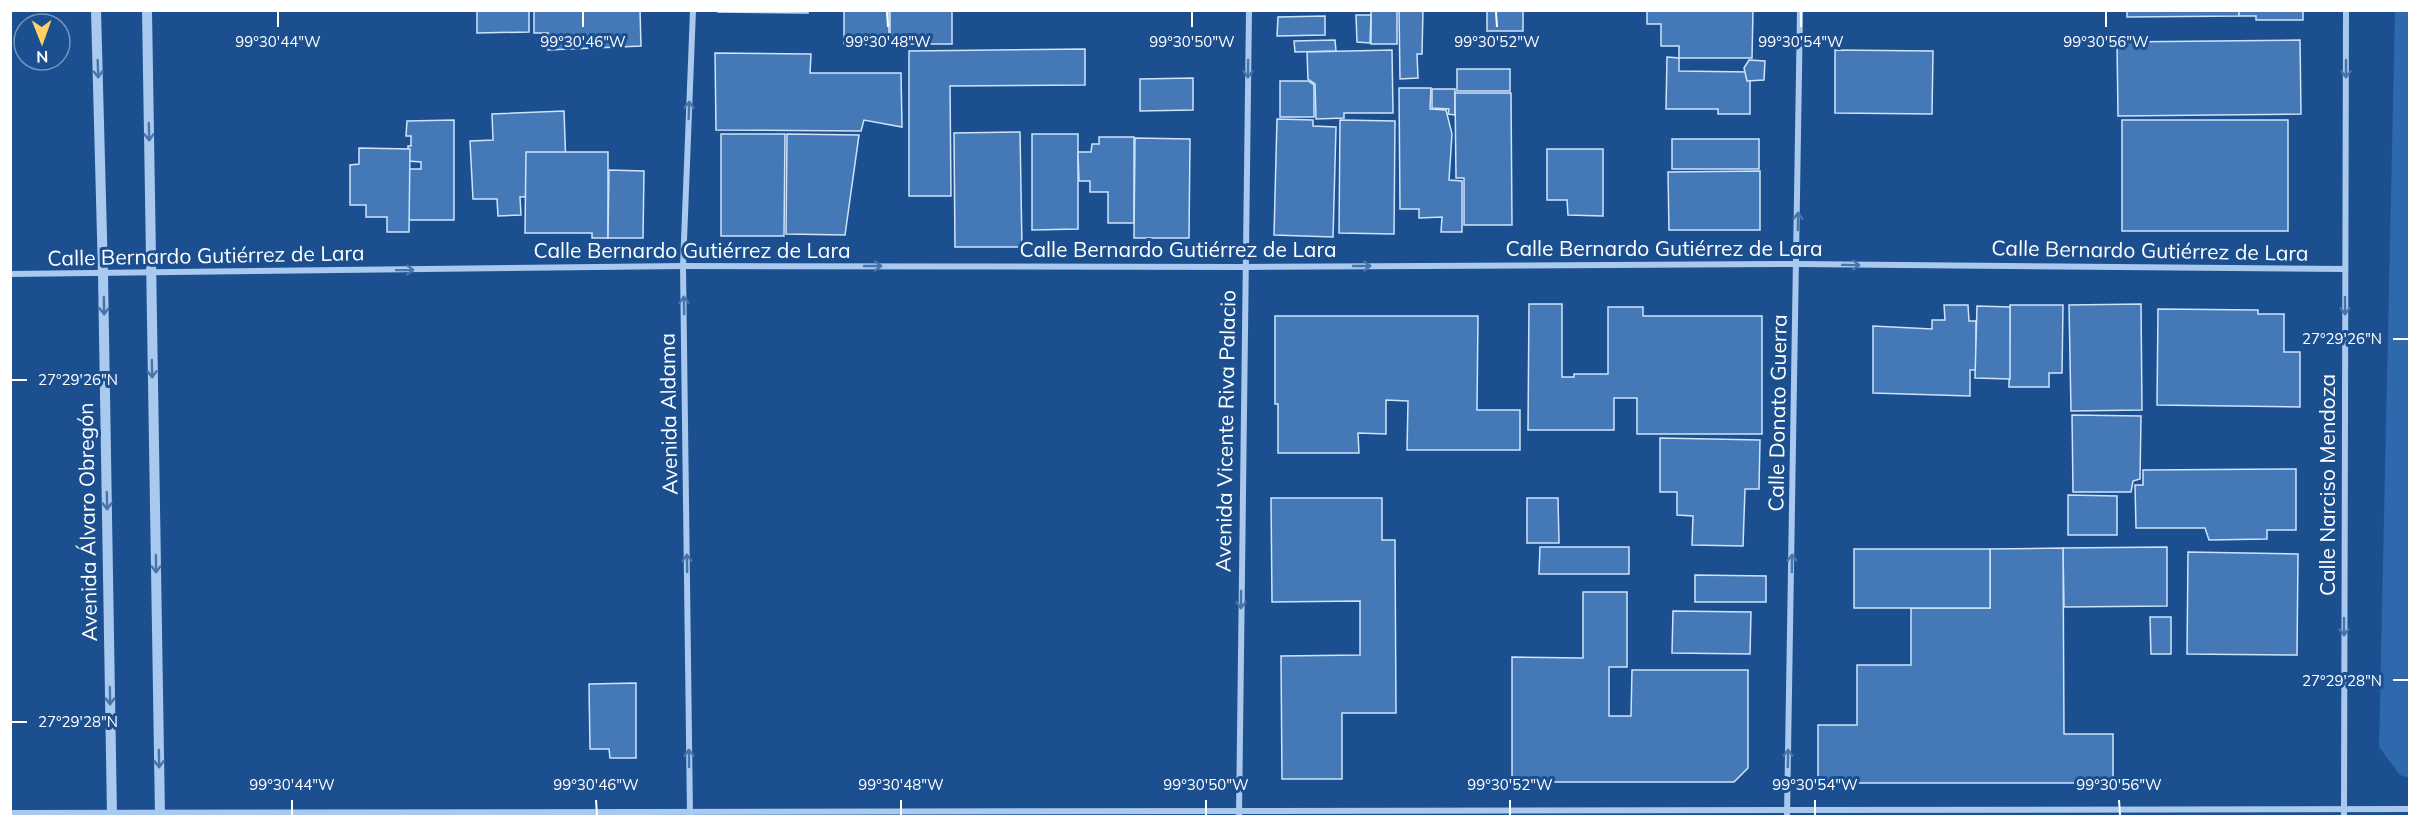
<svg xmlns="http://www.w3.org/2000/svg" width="2420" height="827" font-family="Mulish,sans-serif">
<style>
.green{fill:#2e69ad}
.building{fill:#4478b7;stroke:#cfe3fa;stroke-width:1.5}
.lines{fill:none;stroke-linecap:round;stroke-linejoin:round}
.minor{stroke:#a9c9ee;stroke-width:6}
.tertiary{stroke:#a9c9ee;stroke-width:10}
.oneway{stroke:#4674ac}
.ticks{fill:none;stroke:#fff;stroke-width:2}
.labels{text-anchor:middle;stroke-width:6;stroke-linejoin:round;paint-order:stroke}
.street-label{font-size:21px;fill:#fff;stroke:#1b4f8f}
.ticks-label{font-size:15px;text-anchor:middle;fill:#fff;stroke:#1b4f8f;stroke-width:6;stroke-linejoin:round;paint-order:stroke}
</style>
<rect width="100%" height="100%" fill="#1b4f8f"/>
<!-- green -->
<path class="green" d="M2409 10 2410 11 2409 778 2400 775 2379 747 2395 11Z"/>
<!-- building -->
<g class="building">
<path d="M477 10H529V32L477 33Z"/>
<path d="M534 10H640L641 46 548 50V33H534Z"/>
<path d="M718 10H808V13L718 12Z"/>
<path d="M844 10H889V44L844 45Z"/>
<rect x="890" y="10" width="62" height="34"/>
<rect x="1371" y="10" width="26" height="34"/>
<path d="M1399 10H1423L1422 54H1417L1418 78 1400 79Z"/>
<rect x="1487" y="10" width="36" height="21"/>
<path d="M1647 10H1753L1752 58H1679V46H1661V24H1647Z"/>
<path d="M2127 10H2239V16L2127 17Z"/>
<path d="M2239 10H2303V20H2256V16H2239Z"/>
<path d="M1356 15H1371L1370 43 1357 42Z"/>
<path d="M1325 16V35L1277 36 1278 17Z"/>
<path d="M1335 40 1336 51 1295 52 1294 41Z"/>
<path d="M2300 40 2301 114 2118 116 2117 42Z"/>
<path d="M1085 49V85L950 86 951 196H909V51Z"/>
<path d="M1392 50 1393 113H1344V118L1316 119 1315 84 1308 79 1307 52Z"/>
<path d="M1835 50 1933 51 1932 114 1835 113Z"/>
<path d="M715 53 811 54 810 73H901L902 127 864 120 861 131 716 130Z"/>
<path d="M1667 57 1679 58V71L1750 72V114H1718V109H1666Z"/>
<path d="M1749 60 1765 61 1764 80 1747 81 1744 68Z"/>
<rect x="1457" y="69" width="53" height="22"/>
<path d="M1193 78V110L1140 111V79Z"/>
<path d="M1280 81H1308L1314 85V117H1280Z"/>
<path d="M1399 88H1431L1430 109 1446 110 1452 134 1449 180 1462 181V232H1441L1442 217 1419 218V209H1400Z"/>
<path d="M1432 89H1455V115L1448 114 1449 109 1432 108Z"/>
<path d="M1455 93H1511L1512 225H1464V178H1456Z"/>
<path d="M564 111 567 195 520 197 521 215 498 216 497 199H473L470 141 493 140 492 114Z"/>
<path d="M1277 119 1313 120V126L1336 127 1333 237 1274 235Z"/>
<path d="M454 120V220H409V169H421V162L408 161V146H411V136H406L407 121Z"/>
<path d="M1340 120 1395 121 1394 234 1339 233Z"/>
<rect x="2122" y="120" width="166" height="111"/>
<path d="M1020 132 1022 247H955L954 133Z"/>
<path d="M721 134H785L784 236H721Z"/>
<path d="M787 134 859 135 845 235 786 234Z"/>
<path d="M1032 134H1078V229L1032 230Z"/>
<path d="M1099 137H1134V223H1108V192H1090V181H1079L1078 152H1091L1092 144H1099Z"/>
<path d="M1135 138 1190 139 1189 238H1134Z"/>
<rect x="1672" y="139" width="87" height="30"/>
<path d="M359 148 410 149 409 232H387V217H366V205H350V165L359 164Z"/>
<path d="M1547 149H1603V216L1568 215 1567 200H1547Z"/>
<path d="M526 152H608V238H592V233H525Z"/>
<path d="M609 170 644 171 643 238H608Z"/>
<path d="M1760 171V230H1669L1668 172Z"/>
<path d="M1529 304H1562V377H1574V374H1608V307H1643V316H1762V434H1637V398H1614V430H1528Z"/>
<path d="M2141 304 2142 410 2071 411 2069 305Z"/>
<path d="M1944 305H1968L1969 321H1976V370H1970V396L1873 393V326L1932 329V320H1945Z"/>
<path d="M2010 305H2063L2062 373H2049V387H2009Z"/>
<path d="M1977 306 2010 307V379L1975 378Z"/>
<path d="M2158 309 2258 310V314H2284V352H2300V407L2157 405Z"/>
<path d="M1275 316H1478L1477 410H1520V450H1407L1408 401 1386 400V434L1358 433 1359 453H1278V404H1275Z"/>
<path d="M2072 415 2141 416 2140 479 2133 481 2131 492H2073Z"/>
<path d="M1660 438 1760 440 1759 489H1745L1743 546 1692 545 1693 516 1677 515V492H1660Z"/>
<path d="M2296 469V530H2267V539L2209 540 2205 528H2136L2135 485H2143V470Z"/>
<path d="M2068 495 2117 496V535H2068Z"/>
<path d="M1271 498H1382V540H1395L1396 713H1342V779H1282L1281 656 1360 655V601L1272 602Z"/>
<path d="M1527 498H1558L1559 543H1527Z"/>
<path d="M1540 547H1629V574H1539Z"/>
<path d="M2167 547V606L2064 607 2063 548Z"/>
<path d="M2063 548 2064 734H2113V783H1818V725H1857V665H1911V608H1990V549Z"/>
<rect x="1854" y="549" width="136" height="59"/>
<path d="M2188 552 2298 554 2297 655 2187 654Z"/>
<path d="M1695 575 1766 576V602H1695Z"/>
<path d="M1583 592H1627V667H1609V716H1631L1632 670H1748V768L1734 782H1512V657L1583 658Z"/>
<path d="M1673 611 1751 612 1750 654 1672 653Z"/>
<path d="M2150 617H2171V654H2151Z"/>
<path d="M636 683V758H610L609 749H590L589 684Z"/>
</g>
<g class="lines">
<!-- minor -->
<g class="minor">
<path d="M10 274 683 266 1245 267 1797 264 2345 269"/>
<path d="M10 813 2410 809"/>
<path d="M690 816 683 266 693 10"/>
<path d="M1239 816 1249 10"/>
<path d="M1787 816 1800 10"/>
<path d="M2344 816 2346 10"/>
</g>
<!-- tertiary -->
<g class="tertiary">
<path d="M96 10 103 274 112 816"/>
<path d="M147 10 160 816"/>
</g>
</g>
<!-- one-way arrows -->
<defs><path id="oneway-shaft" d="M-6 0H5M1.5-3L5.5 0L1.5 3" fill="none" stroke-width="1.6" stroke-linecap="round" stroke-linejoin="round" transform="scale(1.5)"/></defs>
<g class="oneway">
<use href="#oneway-shaft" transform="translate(98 69) rotate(88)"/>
<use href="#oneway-shaft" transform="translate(1248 69) rotate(91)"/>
<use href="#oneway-shaft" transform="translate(2346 69) rotate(90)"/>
<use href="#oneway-shaft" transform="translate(689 110) rotate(-88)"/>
<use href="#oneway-shaft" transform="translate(149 132) rotate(89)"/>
<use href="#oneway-shaft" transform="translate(1798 221) rotate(-89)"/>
<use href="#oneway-shaft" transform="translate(1851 265) rotate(1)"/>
<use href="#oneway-shaft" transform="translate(873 266)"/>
<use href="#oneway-shaft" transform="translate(1362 266)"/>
<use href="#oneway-shaft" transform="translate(405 270) rotate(-1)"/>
<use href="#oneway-shaft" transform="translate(684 305) rotate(-91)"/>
<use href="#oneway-shaft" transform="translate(104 306) rotate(89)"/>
<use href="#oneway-shaft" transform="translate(2345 306) rotate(90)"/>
<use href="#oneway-shaft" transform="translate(152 369) rotate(89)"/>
<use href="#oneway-shaft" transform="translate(107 501) rotate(89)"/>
<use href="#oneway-shaft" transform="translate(687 563) rotate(-91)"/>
<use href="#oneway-shaft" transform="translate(1792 563) rotate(-89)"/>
<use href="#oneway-shaft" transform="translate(156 564) rotate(89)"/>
<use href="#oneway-shaft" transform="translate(1241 600) rotate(91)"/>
<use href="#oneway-shaft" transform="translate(2344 627) rotate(90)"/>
<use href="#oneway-shaft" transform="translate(110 696) rotate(89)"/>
<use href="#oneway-shaft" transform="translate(689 758) rotate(-91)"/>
<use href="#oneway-shaft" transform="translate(1788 758) rotate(-89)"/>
<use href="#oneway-shaft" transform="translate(159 759) rotate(89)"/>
</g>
<!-- ticks -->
<path class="ticks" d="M278 12V27M583 12V27M887 12 888 27M1192 12V27M1496 12 1497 27M1801 12V27M2106 12V27M2393 339H2408M12 380H27M2393 680H2408M12 722H27M292 800V815M596 800 597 815M901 800V815M1206 800V815M1510 800V815M1815 800V815M2119 800 2120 815"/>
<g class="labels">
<!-- street labels -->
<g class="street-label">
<text x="1664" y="256">Calle Bernardo Gutiérrez de Lara</text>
<text x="1178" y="257">Calle Bernardo Gutiérrez de Lara</text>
<text x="692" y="258">Calle Bernardo Gutiérrez de Lara</text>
<text transform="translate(2150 251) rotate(1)" y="7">Calle Bernardo Gutiérrez de Lara</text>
<text transform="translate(206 256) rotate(-1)" y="7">Calle Bernardo Gutiérrez de Lara</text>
<text transform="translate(1778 413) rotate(-89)" y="7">Calle Donato Guerra</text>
<text transform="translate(669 414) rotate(-91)" y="7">Avenida Aldama</text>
<text transform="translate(1226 431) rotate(-89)" y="7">Avenida Vicente Riva Palacio</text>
<text transform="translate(2328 485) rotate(-90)" y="7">Calle Narciso Mendoza</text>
<text transform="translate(88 522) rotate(-91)" y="7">Avenida Álvaro Obregón</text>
</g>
</g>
<g class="ticks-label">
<text x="278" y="47">99°30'44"W</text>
<text x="583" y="47">99°30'46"W</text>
<text x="888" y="47">99°30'48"W</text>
<text x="1192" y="47">99°30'50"W</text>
<text x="1497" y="47">99°30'52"W</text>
<text x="1801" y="47">99°30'54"W</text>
<text x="2106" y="47">99°30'56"W</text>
<text x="2342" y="344">27°29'26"N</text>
<text x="78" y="385">27°29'26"N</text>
<text x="2342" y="686">27°29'28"N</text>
<text x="78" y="727">27°29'28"N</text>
<text x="292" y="790">99°30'44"W</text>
<text x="596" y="790">99°30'46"W</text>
<text x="901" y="790">99°30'48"W</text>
<text x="1206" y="790">99°30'50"W</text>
<text x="1510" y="790">99°30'52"W</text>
<text x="1815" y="790">99°30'54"W</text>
<text x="2119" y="790">99°30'56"W</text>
</g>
<!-- border -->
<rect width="2420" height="827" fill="none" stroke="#ffffff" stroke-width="24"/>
<!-- north arrow -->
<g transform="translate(42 42) rotate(179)"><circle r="28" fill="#1b4f8f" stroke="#7695bc" stroke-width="1.5"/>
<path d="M0-4.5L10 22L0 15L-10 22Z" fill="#ffd166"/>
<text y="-9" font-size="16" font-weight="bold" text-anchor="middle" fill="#ffffff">N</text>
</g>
</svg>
